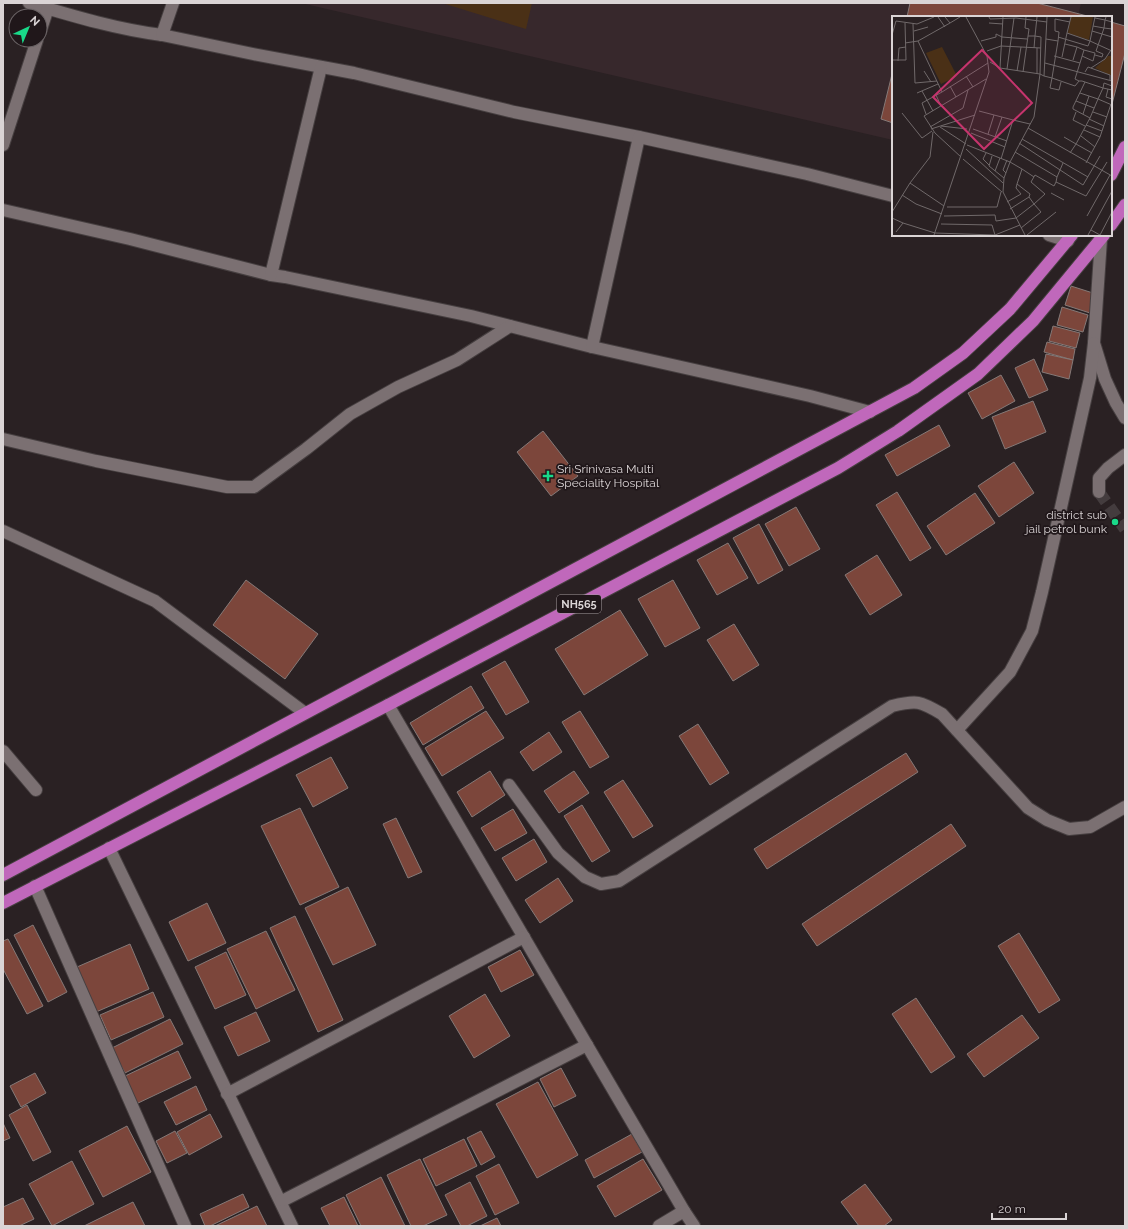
<svg xmlns="http://www.w3.org/2000/svg" width="1128" height="1229" font-family="Raleway,sans-serif">
<style>
.built{fill:#37282c}
.green{fill:#4a3016}
.building{fill:#7c463b;stroke:#857977}
.lines{fill:none;stroke-linecap:round;stroke-linejoin:round}
.minor-tunnel{stroke:#443c3e;stroke-width:12;stroke-dasharray:12 6;stroke-linecap:butt}
.minor-casing{stroke:#463f40;stroke-width:14}
.highway-casing{stroke:#463f40;stroke-width:14}
.minor{stroke:#7b7072;stroke-width:12}
.highway{stroke:#c068bb;stroke-width:12}
.poi-dot{fill:#19d989;stroke:#20171a;stroke-width:1.5}
.labels{text-anchor:middle;stroke-width:3.5;stroke-linejoin:round;paint-order:stroke}
.shield{fill:#20171a;stroke:#a29b9d;stroke-width:1}
.shield-label{font-size:11px;font-weight:bold;fill:#dad4d5}
.poi-label{font-size:12px;fill:#dad4d5;stroke:#20171a;text-anchor:start}
.inset-road{fill:none;stroke:#70696a;stroke-width:1}
.view{fill:#c6346d;fill-opacity:0.15;stroke:#c6346d;stroke-width:2}
.inset-edge{fill:none;stroke:#dad4d5;stroke-width:2}
</style>
<rect width="100%" height="100%" fill="#2a2123"/>
<!-- built -->
<path class="built" d="M301 3H1081L1078 17H893V140Z"/>
<!-- green -->
<path class="green" d="M442 3H532L526 29Z"/>
<!-- building -->
<g class="building">
<path d="M910 3H1037L1091 17H907Z"/>
<path d="M1111 22 1125 26V53L1111 108Z"/>
<path d="M893 70V123L881 119Z"/>
<path d="M1071 286 1096 294 1090 313 1065 305Z"/>
<path d="M1062 307 1088 315 1083 332 1057 325Z"/>
<path d="M1053 326 1080 333 1076 348 1049 341Z"/>
<path d="M1047 342 1075 349 1073 360 1044 352Z"/>
<path d="M1046 354 1073 360 1069 379 1042 372Z"/>
<path d="M1034 359 1048 390 1029 398 1015 368Z"/>
<path d="M1001 375 1015 401 982 419 968 393Z"/>
<path d="M1033 401 1046 432 1005 449 992 417Z"/>
<path d="M939 425 950 446 897 476 885 455Z"/>
<path d="M543 431 578 476 551 496 517 452Z"/>
<path d="M1014 462 1034 493 999 517 978 486Z"/>
<path d="M897 492 931 548 910 561 876 505Z"/>
<path d="M975 493 995 523 946 555 927 526Z"/>
<path d="M796 507 820 549 789 566 765 524Z"/>
<path d="M759 524 783 570 758 584 733 538Z"/>
<path d="M728 543 748 578 717 595 697 560Z"/>
<path d="M877 555 902 595 870 615 845 575Z"/>
<path d="M246 580 318 634 285 679 213 625Z"/>
<path d="M673 580 700 628 665 647 638 599Z"/>
<path d="M620 610 648 655 584 695 555 649Z"/>
<path d="M734 624 759 665 733 681 707 640Z"/>
<path d="M505 661 529 702 506 715 482 674Z"/>
<path d="M471 686 484 708 423 745 410 723Z"/>
<path d="M486 711 504 738 442 776 425 748Z"/>
<path d="M580 711 609 757 590 768 562 722Z"/>
<path d="M698 724 729 773 710 785 679 736Z"/>
<path d="M549 732 562 752 533 771 520 752Z"/>
<path d="M906 753 918 772 767 869 754 849Z"/>
<path d="M331 757 348 788 313 807 296 775Z"/>
<path d="M490 771 505 795 472 817 457 792Z"/>
<path d="M574 771 589 793 559 813 544 791Z"/>
<path d="M623 780 653 826 633 838 604 792Z"/>
<path d="M582 805 610 851 592 862 564 816Z"/>
<path d="M300 808 339 887 300 905 261 826Z"/>
<path d="M513 809 527 833 495 851 481 828Z"/>
<path d="M396 818 422 872 408 878 383 824Z"/>
<path d="M951 824 966 846 817 946 802 924Z"/>
<path d="M534 839 547 862 516 881 502 858Z"/>
<path d="M558 878 573 901 540 923 525 900Z"/>
<path d="M348 887 376 945 333 965 305 908Z"/>
<path d="M207 903 226 943 188 961 169 922Z"/>
<path d="M295 916 343 1020 318 1032 270 928Z"/>
<path d="M33 925 67 992 48 1002 14 935Z"/>
<path d="M266 931 295 990 256 1009 227 949Z"/>
<path d="M1019 933 1060 1000 1039 1013 998 946Z"/>
<path d="M8 939 43 1006 27 1014 3 969V941Z"/>
<path d="M130 944 149 989 96 1012 77 967Z"/>
<path d="M520 950 534 975 501 992 488 967Z"/>
<path d="M226 952 246 995 215 1009 195 967Z"/>
<path d="M153 992 164 1017 111 1040 100 1015Z"/>
<path d="M485 994 510 1036 474 1058 449 1016Z"/>
<path d="M916 998 955 1057 931 1073 892 1014Z"/>
<path d="M256 1012 270 1041 238 1056 224 1027Z"/>
<path d="M1022 1015 1039 1038 984 1077 967 1054Z"/>
<path d="M170 1019 183 1044 125 1073 112 1048Z"/>
<path d="M178 1051 191 1078 136 1104 123 1077Z"/>
<path d="M561 1068 576 1096 554 1107 540 1079Z"/>
<path d="M35 1073 46 1093 21 1107 10 1086Z"/>
<path d="M538 1082 578 1155 537 1178 496 1104Z"/>
<path d="M196 1086 207 1110 176 1125 164 1102Z"/>
<path d="M27 1105 51 1152 33 1161 9 1115Z"/>
<path d="M210 1114 222 1137 189 1155 177 1132Z"/>
<path d="M3 1123 10 1138 3 1141Z"/>
<path d="M127 1126 151 1172 103 1197 79 1151Z"/>
<path d="M175 1131 187 1153 167 1163 156 1141Z"/>
<path d="M481 1131 495 1157 481 1165 467 1138Z"/>
<path d="M632 1134 642 1152 594 1178 585 1160Z"/>
<path d="M464 1139 477 1166 436 1186 423 1159Z"/>
<path d="M420 1159 447 1215 423 1226H411L387 1175Z"/>
<path d="M643 1159 662 1190 615 1217 597 1186Z"/>
<path d="M72 1161 94 1204 52 1226 29 1184Z"/>
<path d="M499 1164 519 1203 495 1215 476 1176Z"/>
<path d="M381 1177 405 1226H361L346 1195Z"/>
<path d="M470 1182 487 1216 467 1226H461L445 1195Z"/>
<path d="M865 1184 892 1220 884 1226H859L841 1202Z"/>
<path d="M243 1194 249 1207 210 1226H205L200 1214Z"/>
<path d="M344 1197 358 1226H330L321 1208Z"/>
<path d="M23 1198 34 1219 19 1226H3V1207Z"/>
<path d="M133 1202 145 1226H84Z"/>
<path d="M257 1206 267 1226H215Z"/>
<path d="M497 1218 501 1226H480Z"/>
</g>
<g class="lines">
<!-- minor-tunnel -->
<path class="minor-tunnel" d="M1099 492 1125 529"/>
<defs>
<g id="minor">
<path d="M29 3C73 16 116 29 162 35"/>
<path d="M173 3 162 35 253 54 354 73 514 112 639 137 807 174 893 196"/>
<path d="M40 32 48 8"/>
<path d="M3 145 37 40"/>
<path d="M3 210 130 239 271 275 285 277 471 316 592 347 810 396 870 412"/>
<path d="M1049 235 1068 241"/>
<path d="M1101 239 1094 343 1105 379 1116 403 1125 418"/>
<path d="M271 275 321 67"/>
<path d="M592 347 639 137"/>
<path d="M3 439 96 461 227 487H254L306 449 350 414 398 387 457 360 510 326"/>
<path d="M1099 492V478L1108 468 1125 455"/>
<path d="M3 531 155 601 305 713"/>
<path d="M388 705 684 1211"/>
<path d="M957 730 1010 672 1032 631 1042 592 1090 378 1094 343"/>
<path d="M3 751 36 790"/>
<path d="M509 785 558 853 585 877 601 884 619 881 892 706C917 700 920 701 942 714L1028 808 1047 820 1069 829 1090 827 1125 807"/>
<path d="M109 848 292 1226"/>
<path d="M35 886 185 1226"/>
<path d="M227 1094 524 937"/>
<path d="M281 1200H284L587 1045"/>
<path d="M659 1226 684 1211 694 1226"/>
</g>
<g id="highway">
<path d="M1111 175 1125 147"/>
<path d="M1111 225 1125 205"/>
<path d="M3 875 914 388 963 353 1010 309 1072 235"/>
<path d="M3 903 388 705 838 468 898 431 978 374 1033 321 1104 235"/>
</g>
</defs>
<!-- minor casing -->
<use href="#minor" class="minor-casing"/>
<!-- highway casing -->
<use href="#highway" class="highway-casing"/>
<!-- minor -->
<use href="#minor" class="minor"/>
<!-- highway -->
<use href="#highway" class="highway"/>
</g>
<!-- markers -->
<g class="poi-dot">
<path d="M546 470h4v4h4v4h-4v4h-4v-4h-4v-4h4z"/>
<circle cx="1115" cy="522" r="4"/>
</g>
<g class="labels">
<!-- shield labels -->
<rect class="shield" x="557" y="595" width="44" height="18" rx="3"/>
<g class="shield-label">
<text x="579" y="608">NH565</text>
</g>
<!-- poi labels -->
<g class="poi-label">
<text x="557" y="473">Sri Srinivasa Multi<tspan x="557" dy="14">Speciality Hospital</tspan></text>
<text x="1107" y="519" text-anchor="end">district sub<tspan x="1107" dy="14">jail petrol bunk</tspan></text>
</g>
</g>
<!-- overview -->
<g transform="translate(892 16)">
<rect width="220" height="220" fill="#2a2123"/>
<path d="M179 1H201L197 24 176 17ZM50 31 65 60 49 68 34 37ZM216 40H220V60L203 52Z" fill="#4a3016"/>
<path class="inset-road" d="M46 1 53 11M53 1 58 7 68 1M97 1 98 3 124 2 155 6M145 1 143 20 149 21 148 58 152 60M179 1 175 17 198 25 203 1M203 2 213 4 214 1M220 6 213 4 212 12 220 13M97 7 111 8M21 8 23 67 45 65M22 15 36 11M200 15 210 18 212 12 201 10M0 19 4 5 25 8 42 1M136 20H143L142 32M166 21 196 30 198 25 220 35M154 23 166 25 160 62 152 60 155 1M26 25 50 76 96 47M89 25 104 21V18L110 21 135 23M166 25 167 16 163 15V3L178 6M13 27 26 25 58 7M173 28 185 31M145 32V58M95 35 109 30 149 32M203 39 210 41 211 38 204 35 210 18 220 21M162 40 188 47 192 34 185 31 181 44M190 40 201 45 203 37 192 34M170 41 175 17M0 44H14L13 7M6 45 7 32 14 31M98 46 108 52 148 58 142 101 118 146 130 153M153 47 220 65M108 52 111 1M199 52 213 43 219 34M115 53 122 2M32 55 39 66M125 55 129 31M131 56 137 13 133 12 134 1M193 56 196 51 218 59V64M74 60 81 71M187 65 183 63 188 47M169 66 167 74 158 72 160 62 183 70 187 65H190L211 72 206 83 220 89M58 70 64 81M220 70 212 67 211 72 220 74M216 73 214 81 220 83M30 75 41 95M25 77 46 68M188 77 206 83 198 102 181 93V91L193 66M44 79 49 90M184 85 202 92M87 95 121 104M184 96 181 104 193 110M201 96 215 101M10 97 30 122 40 115M34 98 30 87 50 76M191 98 197 80M198 102 184 128 200 137M197 103 212 110M194 109 210 115M49 110 75 113M38 111 71 92 76 74M48 111 74 128M136 112 220 160M39 113 83 99M81 113 115 125M192 114 208 121M79 117 113 131M96 118 102 99M189 120 203 131M103 121 110 101M172 121 184 128 178 137M130 123 196 161M127 127 191 169 208 140M75 129 118 146 112 162 111 176 133 219M74 133 111 167M123 136 165 161 164 166 194 180 215 146M94 137 91 143 97 149M100 140 97 150 112 162M69 141 43 117 32 100 94 63M71 143 110 176M109 143 121 104 138 108M194 147 208 121 219 88M103 155 108 142M114 157 111 154 115 144M165 161 171 147M18 167 38 141 41 116M159 177 172 184M10 179 24 188 50 198M115 186 129 178 124 172 125 168M55 191H105L109 176M118 193 137 181M0 196 18 167 52 190M52 200 103 199 104 205 124 202 142 188 137 181 138 178 125 168 130 153 142 161M195 200 218 159M0 202 11 207M129 212 149 196 142 188 153 178 139 166 143 159 162 170 164 166M199 214 208 219 220 196M4 216 11 207 43 217 103 219 100 209 49 208M42 219 97 56 95 40 74 1M103 219 128 209M135 219 164 196M196 219 220 175"/>
<path class="view" d="M90 34 140 87 92 133 41 81Z"/>
<rect width="220" height="220" class="inset-edge"/>
</g>
<!-- border -->
<rect width="1128" height="1229" fill="none" stroke="#dad4d5" stroke-width="8"/>
<!-- north arrow -->
<g transform="translate(28 28) rotate(44)"><circle r="19" fill="#20171a" stroke="#6a6365"/>
<path d="M0-3L7 15L0 10L-7 15Z" fill="#19d989"/>
<text y="-6" font-size="11" font-weight="bold" text-anchor="middle" fill="#dad4d5">N</text>
</g>
<!-- scale -->
<path d="M992 1213v6h74v-6" fill="none" stroke="#dad4d5" stroke-width="2"/>
<text x="998" y="1213" font-size="12" fill="#dad4d5" stroke="#20171a" stroke-width="3" paint-order="stroke">20 m</text>
</svg>
